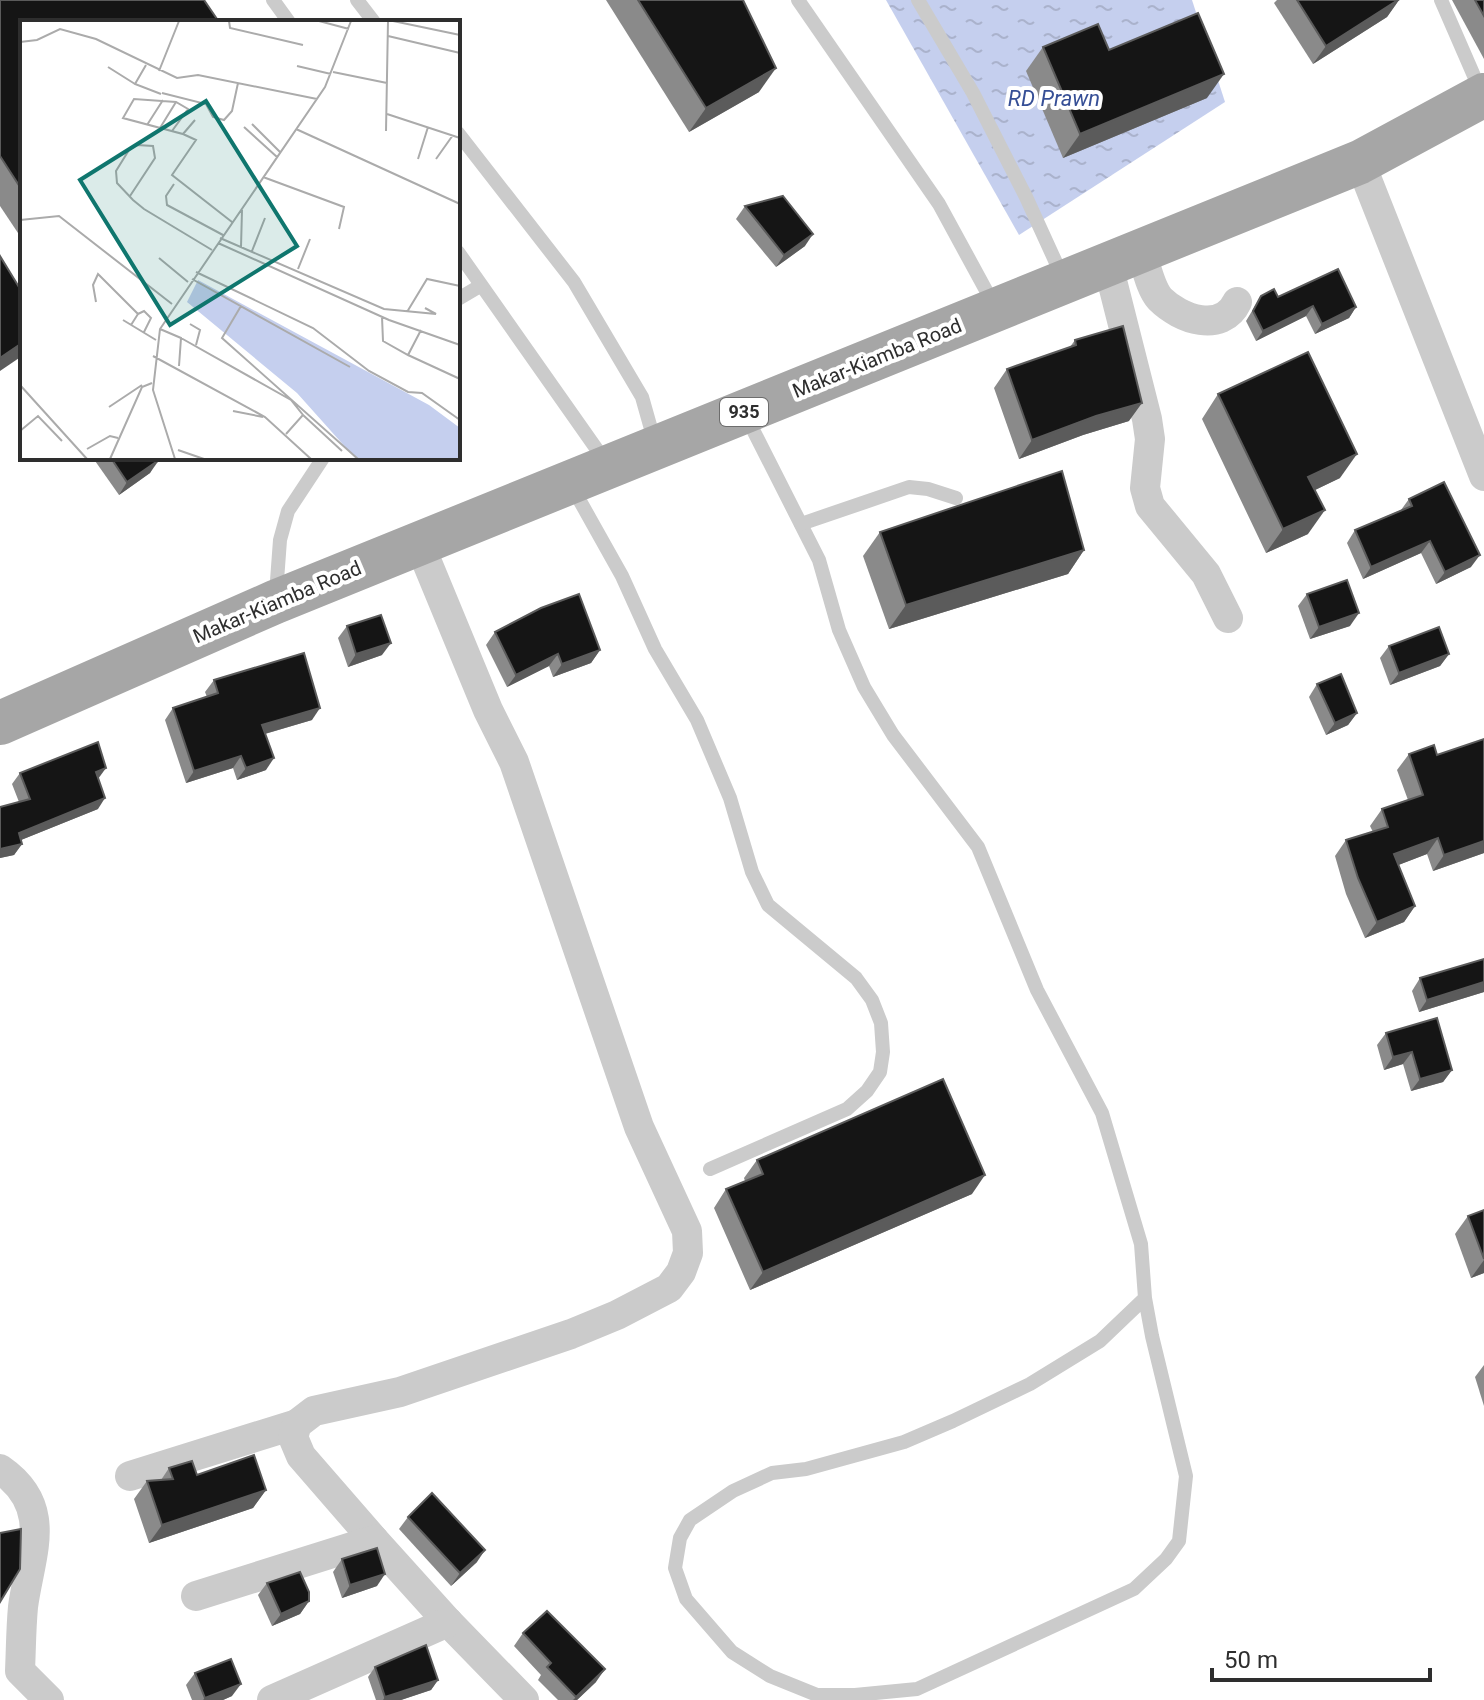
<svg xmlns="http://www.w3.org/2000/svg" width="1484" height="1700" font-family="Roboto,sans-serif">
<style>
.water{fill:url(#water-ripples)}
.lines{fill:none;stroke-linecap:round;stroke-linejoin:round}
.service{stroke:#cbcbcb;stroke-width:14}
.minor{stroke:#cbcbcb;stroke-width:30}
.primary{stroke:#a6a6a6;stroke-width:44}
.wall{fill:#8a8a8a}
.shaded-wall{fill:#5b5b5b}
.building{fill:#151515;stroke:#5b5b5b;stroke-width:2}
.labels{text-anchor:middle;stroke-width:8;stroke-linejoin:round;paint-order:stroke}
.shield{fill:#fff;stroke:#6d6d6d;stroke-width:2}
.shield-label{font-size:18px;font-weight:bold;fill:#2e2e2e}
.street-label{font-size:20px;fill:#2e2e2e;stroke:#fff}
.water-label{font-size:22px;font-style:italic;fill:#364f96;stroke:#fff}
.inset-road{fill:none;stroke:#ababab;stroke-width:2}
.view{fill:#0f766e;fill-opacity:0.15;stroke:#0f766e;stroke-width:4}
.inset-edge{fill:none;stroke:#2e2e2e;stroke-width:4}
</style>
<defs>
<pattern id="water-ripples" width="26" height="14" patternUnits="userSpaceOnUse" patternTransform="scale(2)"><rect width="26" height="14" fill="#c5cfee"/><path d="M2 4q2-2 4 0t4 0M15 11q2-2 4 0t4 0" fill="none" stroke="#aab2cc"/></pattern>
</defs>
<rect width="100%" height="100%" fill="#fff"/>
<!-- water -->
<path class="water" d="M886 0H1192L1225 102 1019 235Z"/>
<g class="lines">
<!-- service -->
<g class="service">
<path d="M273 0 289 22"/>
<path d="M357 0 374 22"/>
<path d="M798 0 939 204 994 305"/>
<path d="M918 0 973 93 1026 197 1063 278"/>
<path d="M1441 0 1481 92"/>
<path d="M458 133 574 282 642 397 655 443"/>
<path d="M458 252 605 461"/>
<path d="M458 299 480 286"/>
<path d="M746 416 819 560 839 630 864 687 893 735 978 847 1037 990 1102 1113 1141 1244 1145 1298 1152 1336 1186 1476 1179 1541 1166 1559 1134 1589 917 1689 855 1695H817L770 1676 732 1652 686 1599 675 1568 680 1538 690 1520 733 1491 772 1473 806 1469 904 1442 953 1421 1030 1384 1100 1341 1145 1298"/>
<path d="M571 485 622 576 655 649 697 720 730 798 752 872 768 905 856 978 872 1000 881 1023 883 1052 880 1072 867 1091 847 1109 710 1169"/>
<path d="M801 524 909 487 928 489 956 498"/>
<path d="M276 594 280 540 288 511 323 458"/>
</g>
<!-- minor -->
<g class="minor">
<path d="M1360 162 1484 476"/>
<path d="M1141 251C1146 265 1150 288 1160 299 1180 319 1222 334 1237 302"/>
<path d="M1108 265 1147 419 1150 439 1145 488 1150 506 1206 574 1228 618"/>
<path d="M0 1469C55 1507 30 1554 23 1607 21 1628 21 1649 20 1671L49 1700"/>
<path d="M130 1476 297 1424"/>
<path d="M374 1540 301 1456 293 1437 297 1424 314 1411 400 1392 571 1334 617 1315 669 1288 681 1272 688 1253 687 1231 639 1127 514 762 488 710 419 543"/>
<path d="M196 1596 374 1540 448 1622 524 1700"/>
<path d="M272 1700 448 1622"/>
</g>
<!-- primary -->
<path class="primary" d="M0 723 275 602 1360 162 1484 95"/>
</g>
<!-- wall -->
<g class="wall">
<path d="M0 0 22 22V239L0 206Z"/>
<path d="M606 0H743L759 92 689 132Z"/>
<path d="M1277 0H1399L1387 17 1313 64 1274 3Z"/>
<path d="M1452 0H1484V59Z"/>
<path d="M1043 47 1109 50 1207 98 1063 158 1026 71Z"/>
<path d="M745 206 805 246 776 267 736 219Z"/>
<path d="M1261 296 1278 297 1356 307 1349 318 1315 334 1306 316 1256 341 1246 321Z"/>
<path d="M1075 340 1129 421 1083 435 1019 459 994 388 1007 369 1070 347Z"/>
<path d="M1218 394 1340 478 1315 490 1308 534 1266 553 1202 419Z"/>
<path d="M93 458H157L150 473 119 495Z"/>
<path d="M1409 499 1471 567 1436 584 1421 553 1363 579 1347 543 1355 530 1401 510Z"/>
<path d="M880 532 1084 550 1068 574 889 629 863 556Z"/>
<path d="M1307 594 1350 626 1310 639 1298 606Z"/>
<path d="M347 626 382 655 348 667 338 638Z"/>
<path d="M495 632 600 650 591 663 553 677 549 666 507 687 486 645Z"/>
<path d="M1389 646 1449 654 1440 666 1390 685 1380 658Z"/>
<path d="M214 680 312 720 265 734 266 770 237 780 233 768 186 783 165 720 173 708 207 697 205 692Z"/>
<path d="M1317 684 1357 713 1348 725 1326 735 1309 697Z"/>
<path d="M1484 739V853L1433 871 1427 854 1398 865 1415 906 1404 922 1365 938 1346 894 1335 856 1346 840 1373 832 1370 826 1382 809 1408 800 1397 770 1409 754 1437 755Z"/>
<path d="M20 773 98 779V809L21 840 22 844 14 855 0 858V807L19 802 12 784Z"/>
<path d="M1420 978 1484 992 1419 1012 1412 991Z"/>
<path d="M1386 1033 1452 1070 1443 1082 1411 1091 1403 1064 1384 1070 1377 1045Z"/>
<path d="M757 1160 972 1194 750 1290 714 1208 726 1189 745 1181 744 1178Z"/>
<path d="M1484 1210V1273L1471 1278 1455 1234 1468 1216Z"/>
<path d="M1484 1365V1406L1475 1377Z"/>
<path d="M169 1468 197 1475 266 1490 253 1508 149 1543 134 1499 147 1481 161 1480Z"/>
<path d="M408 1517 477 1562 451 1586 399 1529Z"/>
<path d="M342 1559 377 1586 342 1598 333 1572Z"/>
<path d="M267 1583 309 1601 300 1614 272 1626 258 1595Z"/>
<path d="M523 1633 596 1682 577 1700H558L538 1680 541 1675 514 1646Z"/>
<path d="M375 1667 438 1680 431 1690 401 1700H376L368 1677Z"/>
<path d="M195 1673 232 1696 223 1700H192L186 1685Z"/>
</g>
<!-- shaded-wall -->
<g class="shaded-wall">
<path d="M1399 0 1387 17 1313 64 1326 46Z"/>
<path d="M776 68 759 92 689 132 706 108Z"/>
<path d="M1224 74 1207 98 1063 158 1080 134Z"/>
<path d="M813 234 805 246 776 267 784 255Z"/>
<path d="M1313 306 1306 316 1256 341 1263 331Z"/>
<path d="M1356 307 1349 318 1315 334 1322 324Z"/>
<path d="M22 343V356L0 371V358Z"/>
<path d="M1142 403 1129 421 1083 435 1019 459 1032 440 1096 416Z"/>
<path d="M1357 454 1340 478 1292 501 1308 477Z"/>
<path d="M159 460 150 473 119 495 127 482Z"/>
<path d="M1325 510 1308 534 1266 553 1283 529Z"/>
<path d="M1430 541 1421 553 1363 579 1371 567Z"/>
<path d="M1084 550 1068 574 889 629 906 605Z"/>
<path d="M1480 555 1471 567 1436 584 1445 572Z"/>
<path d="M1359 613 1350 626 1310 639 1319 627Z"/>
<path d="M391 643 382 655 348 667 356 654Z"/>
<path d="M600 650 591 663 553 677 562 664Z"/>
<path d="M558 654 549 666 507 687 516 675Z"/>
<path d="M1449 654 1440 666 1390 685 1399 673Z"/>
<path d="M320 708 312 720 254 737 262 725Z"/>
<path d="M1357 713 1348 725 1326 735 1335 723Z"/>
<path d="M241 756 233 768 186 783 194 771Z"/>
<path d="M274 758 266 770 237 780 246 768Z"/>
<path d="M106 768 98 779 96 772Z"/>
<path d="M105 798 98 809 11 844 19 833Z"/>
<path d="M1438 838 1427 854 1383 871 1394 854Z"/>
<path d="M1484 841V853L1433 871 1444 855Z"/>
<path d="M22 844 14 855 0 858V849Z"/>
<path d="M1415 906 1404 922 1365 938 1377 922Z"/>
<path d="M1484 982V992L1419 1012 1427 1000Z"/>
<path d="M1412 1052 1403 1064 1384 1070 1393 1057Z"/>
<path d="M1452 1070 1443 1082 1411 1091 1420 1079Z"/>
<path d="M985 1175 972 1194 750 1290 763 1272Z"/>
<path d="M1484 1260V1273L1471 1278Z"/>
<path d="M266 1490 253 1508 149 1543 162 1525Z"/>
<path d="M485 1550 477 1562 451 1586 460 1573Z"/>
<path d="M385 1574 377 1586 342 1598 350 1585Z"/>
<path d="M309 1601 300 1614 272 1626 281 1614Z"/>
<path d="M605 1669 596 1682 577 1700H573Z"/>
<path d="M438 1680 431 1690 401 1700H383L385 1697Z"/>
<path d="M241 1684 232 1696 223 1700H203L205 1698Z"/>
</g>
<!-- building -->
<g class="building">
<path d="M0 0H204L219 22H22V190L0 156Z"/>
<path d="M638 0H743L776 68 706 108Z"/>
<path d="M1297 0H1398L1326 46Z"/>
<path d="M1475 0H1484V16Z"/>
<path d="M1198 13 1224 74 1080 134 1043 47 1098 24 1109 50Z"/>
<path d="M783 196 813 234 784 255 745 206Z"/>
<path d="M0 256 22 292V343L0 358Z"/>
<path d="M1338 269 1356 307 1322 324 1313 306 1263 331 1253 311 1261 296 1274 289 1278 297Z"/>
<path d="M1123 326 1142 403 1096 416 1032 440 1007 369 1076 345 1075 340Z"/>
<path d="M1308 352 1357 454 1308 477 1325 510 1283 529 1218 394Z"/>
<path d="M111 458H157L159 460 127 482Z"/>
<path d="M1062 471 1084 550 906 605 880 532Z"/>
<path d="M1444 482 1480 555 1445 572 1430 541 1371 567 1355 530 1412 506 1409 499Z"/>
<path d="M1347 580 1359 613 1319 627 1307 594Z"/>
<path d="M579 594 600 650 562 664 558 654 516 675 495 632 541 608Z"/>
<path d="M381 615 391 643 356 654 347 626Z"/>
<path d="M1439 627 1449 654 1399 673 1389 646Z"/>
<path d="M304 653 320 708 262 725 274 758 246 768 241 756 194 771 173 708 218 693 214 680Z"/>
<path d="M1341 674 1357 713 1335 723 1317 684Z"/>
<path d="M1484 739V841L1444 855 1438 838 1394 854 1415 906 1377 922 1358 878 1346 840 1388 827 1382 809 1423 795 1409 754 1434 745 1437 755Z"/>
<path d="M98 742 106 768 96 772 105 798 19 833 22 844 0 849V807L30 799 20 773Z"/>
<path d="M1484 959V982L1427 1000 1420 978Z"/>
<path d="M1437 1018 1452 1070 1420 1079 1412 1052 1393 1057 1386 1033Z"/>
<path d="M943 1079 985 1175 763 1272 726 1189 763 1174 757 1160Z"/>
<path d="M1484 1210V1259L1468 1216Z"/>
<path d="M254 1455 266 1490 162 1525 147 1481 173 1479 169 1468 192 1461 197 1475Z"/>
<path d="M432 1493 485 1550 460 1573 408 1517Z"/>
<path d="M21 1529 20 1569 0 1602V1533Z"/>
<path d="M377 1548 385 1574 350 1585 342 1559Z"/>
<path d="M300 1572 309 1592V1601L281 1614 267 1583Z"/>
<path d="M547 1611 605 1669 576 1697 547 1667 551 1663 523 1633Z"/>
<path d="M426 1645 438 1680 385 1697 375 1667Z"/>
<path d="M231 1659 241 1684 205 1698 195 1673Z"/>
</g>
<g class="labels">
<!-- shield labels -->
<rect class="shield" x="720" y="398" width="48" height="28" rx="6"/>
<g class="shield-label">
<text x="744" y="418">935</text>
</g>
<!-- street labels -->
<g class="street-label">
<text transform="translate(877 358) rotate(-22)" y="7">Makar-Kiamba Road</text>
<text transform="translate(277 602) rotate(-23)" y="7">Makar-Kiamba Road</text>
</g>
<!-- water labels -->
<g class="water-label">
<text x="1054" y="106">RD Prawn</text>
</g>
</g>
<!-- overview -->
<g transform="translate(20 20)">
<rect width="440" height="440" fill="#fff"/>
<path d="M178 260 409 385 440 408V439H336L277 373 167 282Z" fill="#c5cfee"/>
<path class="inset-road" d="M209 1 210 8 283 25M299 1 329 9M373 1 440 15M368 16 440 33M0 22 17 20 40 9 76 19 157 58 178 55 297 79M126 45 115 64 141 74M277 46 311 54M88 47 115 64M139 51 159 1M313 52 367 63M142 73 186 84 193 97 204 100 212 91 218 63M367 94 440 118M232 104 260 132M127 105 143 80M224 107 257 137M140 108 156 82M276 109 440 184M152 111 168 89 156 82 114 79 103 98 163 114 175 100M366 111 368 1M163 114 176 120 152 155 212 202M398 139 408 107M416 139 433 115M243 157 324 187 319 209M154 164 146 176 147 185 203 215M110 176 135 138 133 126 117 125 109 130 96 151 97 163 113 180 124 189 192 230M0 200 39 196 152 284M200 218 364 289 416 294 405 288M198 223 369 300 440 325M221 227 222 190M232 231 245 198M139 238 168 262M278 249 290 219M176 252 293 308 349 351 388 372 402 373 440 400M172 259 330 347M76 282 73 265 78 254 118 294 111 305M221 286 202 318 338 439M387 292 407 259 440 266M118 294 124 291 131 298 124 312M362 297 363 321 388 335 401 310M103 300 136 320M170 304 180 310 176 325M140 309 161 318 159 346M161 318 271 380 283 395 266 414M388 335 440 359M133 336 245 397 291 439M0 365 67 439M89 387 122 365M213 391 243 397M283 395 322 431M0 411 18 396 42 421M67 429 90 416 98 418M158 430 184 439M90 439 122 367 132 363M155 439 133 370 140 309 305 67 331 1"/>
<path class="view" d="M186 81 277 226 150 305 60 160Z"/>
<rect width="440" height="440" class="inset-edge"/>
</g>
<!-- scale -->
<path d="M1212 1668v12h218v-12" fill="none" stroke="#2e2e2e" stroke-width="4"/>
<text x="1224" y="1668" font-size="24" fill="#2e2e2e" stroke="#ffffff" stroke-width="6" paint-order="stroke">50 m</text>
</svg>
